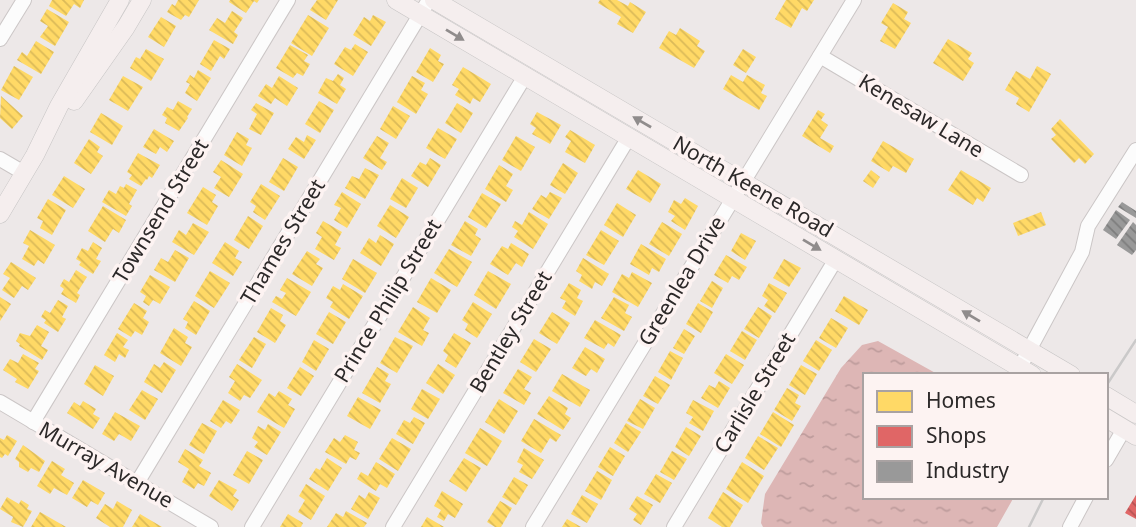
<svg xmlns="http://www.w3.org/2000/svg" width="1136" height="527" font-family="'Noto Sans',sans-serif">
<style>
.water{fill:url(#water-ripples)}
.homes{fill:url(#homes-back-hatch)}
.shops{fill:url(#shops-back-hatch)}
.industry{fill:url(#industry-back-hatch)}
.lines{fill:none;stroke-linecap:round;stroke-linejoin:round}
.minor-casing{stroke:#cbc6c6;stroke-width:16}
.major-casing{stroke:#c6c4c4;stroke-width:19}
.minor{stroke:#fcfcfc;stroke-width:14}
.major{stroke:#f5eeee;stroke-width:18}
.rail{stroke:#cac9c9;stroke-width:2.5}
.oneway{fill:#908c8c}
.labels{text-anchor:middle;stroke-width:7;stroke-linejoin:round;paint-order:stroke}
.street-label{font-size:21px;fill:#2c2929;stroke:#fdf3f2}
</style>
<defs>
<pattern id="water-ripples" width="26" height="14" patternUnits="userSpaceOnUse" patternTransform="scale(1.75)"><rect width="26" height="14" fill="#ddb6b5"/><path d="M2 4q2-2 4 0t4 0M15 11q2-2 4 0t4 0" fill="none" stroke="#be9c9c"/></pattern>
<pattern id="homes-back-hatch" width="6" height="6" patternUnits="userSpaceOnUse" patternTransform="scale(1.75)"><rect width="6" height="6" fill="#ffd966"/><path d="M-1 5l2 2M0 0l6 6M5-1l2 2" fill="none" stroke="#dbba58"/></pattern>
<pattern id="shops-back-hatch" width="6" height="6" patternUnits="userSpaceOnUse" patternTransform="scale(1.75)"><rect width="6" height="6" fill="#e06666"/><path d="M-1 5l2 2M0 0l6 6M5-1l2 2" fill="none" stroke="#b65454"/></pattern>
<pattern id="industry-back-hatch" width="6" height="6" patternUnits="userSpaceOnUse" patternTransform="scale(1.75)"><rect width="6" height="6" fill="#999"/><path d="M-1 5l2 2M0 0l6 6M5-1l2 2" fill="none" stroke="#7d7d7d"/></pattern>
</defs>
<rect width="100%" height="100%" fill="#ede8e8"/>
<!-- water -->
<path class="water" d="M878 341 939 375H865V497H1014L997 527H763L761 523 765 494 841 368 862 345Z"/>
<!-- homes -->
<g class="homes">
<path d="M52 0H84L80 8 74 4 66 16 49 6Z"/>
<path d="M178 0H199L189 17 185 15 181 20 167 12 172 4 175 6Z"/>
<path d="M230 0H259L257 3 254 1 246 13 229 2Z"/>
<path d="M317 0H338L326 20 310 10Z"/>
<path d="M600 0H617L628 6 630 2 646 12 633 33 617 24 621 17 598 3Z"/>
<path d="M786 0H814L807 11 802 8 791 28 775 19Z"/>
<path d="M893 3 908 12 904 19 911 23 895 49 880 41 888 27 881 23Z"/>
<path d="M47 9 69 22 55 46 40 37 48 26 40 21Z"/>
<path d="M232 11 243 18 234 32 238 35 233 44 209 30 217 18 225 23Z"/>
<path d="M308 15 329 28 312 56 291 43Z"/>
<path d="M373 15 386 22 371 46 353 35 364 17 370 21Z"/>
<path d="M161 17 176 26 164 47 148 37Z"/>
<path d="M680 28 700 41 697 46 705 51 694 68 659 48 669 31 676 35Z"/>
<path d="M948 39 972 53 968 59 974 63 963 81 933 63Z"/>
<path d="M214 40 230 49 224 59 220 56 211 71 200 64Z"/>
<path d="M36 41 54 52 41 74 17 60 22 52 27 56Z"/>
<path d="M355 44 368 52 353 76 334 64 345 47 351 50Z"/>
<path d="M290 45 308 55 304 61 310 64 303 76 297 73 293 78 276 68Z"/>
<path d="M430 48 441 55 438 61 444 64 433 82 416 72Z"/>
<path d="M146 49 164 59 151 81 130 68 136 57 140 59Z"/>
<path d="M743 49 756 57 746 73 733 65Z"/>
<path d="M14 66 33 77 19 100 1 90Z"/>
<path d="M1037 66 1051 74 1029 112 1016 104 1019 98 1005 90 1016 71 1030 79Z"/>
<path d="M463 67 491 84 480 102 473 98 470 104 455 95 459 89 452 85Z"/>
<path d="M198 70 211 78 197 101 185 93 190 84 186 82 190 75 194 78Z"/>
<path d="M338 74 344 78 340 85 346 89 337 104 318 93 326 78 333 81Z"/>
<path d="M731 75 743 82 747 75 765 85 761 93 767 96 759 110 723 89Z"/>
<path d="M123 76 143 87 128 111 109 100Z"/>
<path d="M279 76 298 88 287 106 275 98 271 104 258 96 266 84 272 88Z"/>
<path d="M412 76 425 83 421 90 428 94 416 114 397 102Z"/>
<path d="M1 96 23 116 12 129 0 118Z"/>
<path d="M178 101 192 109 187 117 188 118 179 131 165 123 167 118 162 115 167 107 173 110Z"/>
<path d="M319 101 334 110 320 133 305 124Z"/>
<path d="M256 103 274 113 261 135 249 129 257 114 251 110Z"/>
<path d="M457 103 473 113 461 133 445 123Z"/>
<path d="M393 106 410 116 396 139 380 129Z"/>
<path d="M818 110 825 114 821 120 828 125 820 138 834 146 830 153 802 136Z"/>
<path d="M537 112 561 125 550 144 532 134 536 128 530 124Z"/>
<path d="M101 113 123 126 112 145 90 132Z"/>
<path d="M1060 119 1094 154 1085 164 1079 158 1074 163 1051 139 1056 135 1051 129Z"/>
<path d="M438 128 457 139 445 159 426 148Z"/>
<path d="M154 129 174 141 167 152 160 147 156 154 143 147Z"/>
<path d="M570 130 595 145 585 163 565 152 571 141 565 137Z"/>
<path d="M237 132 249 139 246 145 252 148 242 166 224 155Z"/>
<path d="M307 135 316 140 304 159 288 149 296 137 304 142Z"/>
<path d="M377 136 389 143 380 158 387 162 382 170 363 158Z"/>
<path d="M516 136 535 147 521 171 502 160Z"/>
<path d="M89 139 100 147 97 152 103 156 91 174 74 163Z"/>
<path d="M883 141 914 159 906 173 893 166 889 172 871 161Z"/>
<path d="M138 153 160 165 152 178 149 176 147 180 146 179 141 186 129 179 132 175 127 172Z"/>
<path d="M283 158 298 167 284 191 269 182Z"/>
<path d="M430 158 441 165 428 187 411 176 420 162 426 165Z"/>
<path d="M221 160 243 174 229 197 214 188 221 177 213 172Z"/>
<path d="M563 163 578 173 565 194 550 185Z"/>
<path d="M499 165 513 174 506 186 513 190 506 202 485 189Z"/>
<path d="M365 168 379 175 365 199 345 188 352 176 359 179Z"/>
<path d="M638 170 661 184 650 203 626 189Z"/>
<path d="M871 170 880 177 873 188 863 181Z"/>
<path d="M961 170 991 188 983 202 977 198 973 205 948 190Z"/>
<path d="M64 176 85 189 73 208 52 195Z"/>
<path d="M402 178 418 188 406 208 390 199Z"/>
<path d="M126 184 137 190 129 204 132 206 126 216 102 202 109 190 116 194 120 186 124 188Z"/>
<path d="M261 184 280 196 265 220 253 212 256 206 250 202Z"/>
<path d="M203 187 216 195 212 202 218 206 207 225 187 213Z"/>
<path d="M342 192 361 204 347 228 334 220 341 208 334 205Z"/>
<path d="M550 192 562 198 549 219 532 209 541 195 546 198Z"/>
<path d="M482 193 501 204 486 228 468 217Z"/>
<path d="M685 198 698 206 685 230 671 221 675 216 668 212 674 200 681 204Z"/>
<path d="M48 199 66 210 52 235 40 228 43 221 37 218Z"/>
<path d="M617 203 636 215 623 237 604 225Z"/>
<path d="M390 205 409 217 396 238 377 226Z"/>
<path d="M103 206 126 220 119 233 113 229 105 242 88 231Z"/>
<path d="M529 212 548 224 533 249 514 237 518 231 512 227 515 221 522 225Z"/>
<path d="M1041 212 1046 225 1018 236 1013 223Z"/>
<path d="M248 216 263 226 249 249 234 240Z"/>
<path d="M323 221 342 232 335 245 341 248 334 260 315 249 322 237 316 233Z"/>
<path d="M465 221 478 229 475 235 481 239 471 256 451 245Z"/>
<path d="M662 222 682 234 669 256 649 244Z"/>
<path d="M193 223 209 232 194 255 172 242 179 230 186 235Z"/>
<path d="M30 230 55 245 44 264 38 260 34 266 22 259 29 246 23 243Z"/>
<path d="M601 230 619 241 604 265 586 255Z"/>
<path d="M741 233 756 241 745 260 731 251Z"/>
<path d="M380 235 394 244 381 266 360 253 369 238 376 243Z"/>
<path d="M93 242 102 248 96 259 101 261 93 274 79 265 81 262 76 259 82 248 88 251Z"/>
<path d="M225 242 239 251 235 258 242 262 233 276 212 263Z"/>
<path d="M511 243 529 254 522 267 516 263 508 275 490 264 502 246 508 249Z"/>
<path d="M641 244 666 259 659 272 652 268 649 275 630 264Z"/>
<path d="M449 249 472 262 457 287 434 273Z"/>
<path d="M175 250 189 258 175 282 154 270 161 258 168 262Z"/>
<path d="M307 251 320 259 316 264 323 268 312 286 292 274Z"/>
<path d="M726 255 747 267 739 280 732 276 728 283 714 275Z"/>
<path d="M583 258 609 274 602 286 595 282 592 289 579 281 582 275 576 271Z"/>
<path d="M353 259 377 273 365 293 342 279Z"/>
<path d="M784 259 801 268 789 287 773 278Z"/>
<path d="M11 262 36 278 28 290 22 286 14 298 2 290 10 278 3 274Z"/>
<path d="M76 270 87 277 77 293 80 295 76 303 61 294 64 289 60 286 64 279 69 282Z"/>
<path d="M210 271 230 283 214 308 195 296Z"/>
<path d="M488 271 511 284 496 309 474 295Z"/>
<path d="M632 272 652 283 638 307 612 292 622 274 629 278Z"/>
<path d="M150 275 170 287 160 304 153 300 149 306 143 302 146 296 140 292Z"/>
<path d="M287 278 311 292 296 316 272 302 276 296 282 299 286 293 280 290Z"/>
<path d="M431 278 451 290 437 313 417 302Z"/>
<path d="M712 281 723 288 712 308 700 301Z"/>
<path d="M569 283 581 290 577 298 583 301 575 316 562 308 566 301 560 298Z"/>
<path d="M769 283 787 293 775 313 764 306 768 300 762 296Z"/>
<path d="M343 284 363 296 349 319 330 307 333 302 326 298 333 286 340 290Z"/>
<path d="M844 296 868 310 859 325 835 311Z"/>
<path d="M0 297 11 304 0 321Z"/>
<path d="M614 297 629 305 625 313 632 317 624 331 601 318Z"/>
<path d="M58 300 68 306 62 317 66 319 58 332 44 323 46 320 41 317 45 310 50 313Z"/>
<path d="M194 301 210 311 196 335 185 328 188 322 183 319Z"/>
<path d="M473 302 492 314 477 338 465 330 468 324 462 320Z"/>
<path d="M134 303 147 311 143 318 149 322 142 335 135 331 131 337 118 329Z"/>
<path d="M698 303 713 312 701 333 686 324Z"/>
<path d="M413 307 430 318 423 330 429 333 422 346 398 332Z"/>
<path d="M758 307 772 316 759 338 744 329Z"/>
<path d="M271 308 283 315 280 321 286 325 275 343 257 332Z"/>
<path d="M329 312 346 322 333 344 316 334Z"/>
<path d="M552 312 570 323 557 344 539 333Z"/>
<path d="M831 318 848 328 836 348 819 338Z"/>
<path d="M595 320 621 335 614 347 608 343 604 349 584 338Z"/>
<path d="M37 325 49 332 41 346 48 350 42 360 19 346 20 344 16 341 20 333 30 336Z"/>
<path d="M174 328 188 337 185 343 192 347 181 366 160 353Z"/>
<path d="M684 329 695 336 684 354 673 348Z"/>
<path d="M742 331 757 340 745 360 730 351Z"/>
<path d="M117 333 128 340 123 347 129 350 125 358 119 354 115 362 104 355Z"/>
<path d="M454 333 471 343 456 368 445 361 448 355 443 351Z"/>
<path d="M254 337 266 344 252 368 239 360Z"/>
<path d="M395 337 413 346 397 373 380 363Z"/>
<path d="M534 339 551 349 536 372 520 362Z"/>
<path d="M314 340 329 349 316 371 302 362Z"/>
<path d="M816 340 832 350 819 371 803 361Z"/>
<path d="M585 347 605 359 597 373 591 369 586 376 572 368Z"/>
<path d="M670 351 683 358 671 380 658 372Z"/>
<path d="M23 354 39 363 35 369 39 371 28 389 15 382 17 379 3 370 10 359 18 363Z"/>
<path d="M726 354 744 365 732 384 714 373Z"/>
<path d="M164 362 176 370 162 393 144 382 154 364 160 368Z"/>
<path d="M237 364 262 380 250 398 244 395 240 401 228 393 235 381 229 377Z"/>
<path d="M438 364 455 375 443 394 426 383Z"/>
<path d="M95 365 114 376 103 396 84 384Z"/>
<path d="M801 365 817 374 805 395 789 385Z"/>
<path d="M300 367 314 376 301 396 287 388Z"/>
<path d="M377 367 389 374 385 381 391 384 380 403 362 393Z"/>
<path d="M518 369 532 377 524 389 531 393 524 405 503 393Z"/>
<path d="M562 374 590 390 580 407 552 391Z"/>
<path d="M655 376 670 385 658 404 643 396Z"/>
<path d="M719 381 730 388 718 408 701 398 709 385 715 388Z"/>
<path d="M787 388 799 395 795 403 801 406 792 421 774 410Z"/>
<path d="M422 389 440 399 428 419 411 409Z"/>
<path d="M142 390 158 399 145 420 129 410Z"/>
<path d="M279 391 292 399 288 405 295 409 284 428 257 412 269 393 275 397Z"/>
<path d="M549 396 568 408 565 414 571 418 563 430 537 414Z"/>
<path d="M358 397 381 410 370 429 347 416Z"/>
<path d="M499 399 518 411 504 434 485 422Z"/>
<path d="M640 399 655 408 643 429 627 421Z"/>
<path d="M223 400 240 410 231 424 226 421 221 428 210 421Z"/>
<path d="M693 400 714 411 703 431 689 423 693 417 686 413Z"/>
<path d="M83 401 96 409 93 414 100 418 93 429 67 413 74 402 80 406Z"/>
<path d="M115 412 140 426 131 441 119 434 114 441 102 434Z"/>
<path d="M773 412 794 425 781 447 760 434Z"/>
<path d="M414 417 425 423 413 444 396 434 404 420 410 423Z"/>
<path d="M534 419 561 435 556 442 550 438 541 453 521 441Z"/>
<path d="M202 423 217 431 204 454 189 445Z"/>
<path d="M626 423 641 432 628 452 614 443Z"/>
<path d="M268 424 281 432 267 455 254 447 258 442 252 438 258 426 265 430Z"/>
<path d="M686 427 701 436 689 456 675 447Z"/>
<path d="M480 428 502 441 487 466 465 453Z"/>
<path d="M7 435 17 441 8 456 5 454 2 458 0 457V438L4 440Z"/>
<path d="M345 435 358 442 354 450 360 453 356 460 350 457 346 464 325 452 334 438 340 442Z"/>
<path d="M758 436 778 448 764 470 745 458Z"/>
<path d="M392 438 411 449 398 471 379 459Z"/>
<path d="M23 445 45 461 39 472 31 468 28 472 19 467V462L15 459Z"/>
<path d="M610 447 625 456 613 476 598 467Z"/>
<path d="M524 448 544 460 532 479 519 472 523 465 517 462Z"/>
<path d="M185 449 203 460 199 466 211 473 204 486 198 483 194 489 182 482 189 469 178 462Z"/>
<path d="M247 451 263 460 249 484 233 475Z"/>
<path d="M672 451 687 459 674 480 660 472Z"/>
<path d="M327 458 342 468 328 491 309 479 316 468 320 470Z"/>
<path d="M464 458 481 468 466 492 449 481Z"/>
<path d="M52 461 65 469 61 475 74 483 67 495 54 488 50 494 37 486Z"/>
<path d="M376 462 395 474 387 488 380 484 376 491 357 479 361 472 368 476Z"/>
<path d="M742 462 764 476 748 503 726 489Z"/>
<path d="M597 471 612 480 601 500 585 491Z"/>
<path d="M656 474 672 483 660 503 644 494Z"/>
<path d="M514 477 528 485 516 505 502 497Z"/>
<path d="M83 480 105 493 98 505 91 501 87 507 72 498Z"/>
<path d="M219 480 237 490 233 496 239 500 232 511 209 496Z"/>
<path d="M306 484 325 496 311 520 298 512 305 500 299 496Z"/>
<path d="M442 491 463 504 455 518 448 514 444 521 437 517 441 510 434 506Z"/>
<path d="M369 492 380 498 368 519 351 509 359 495 365 499Z"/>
<path d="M723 492 743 505 730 527H722L708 518Z"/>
<path d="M582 495 598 504 587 523 571 514Z"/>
<path d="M637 496 653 505 641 525 633 520 637 514 629 509Z"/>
<path d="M7 497 19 504 21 500 29 505 27 509 32 511 23 527 11 522 13 517 0 509Z"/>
<path d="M117 501 132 510 123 527H110L96 518 105 504 113 509Z"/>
<path d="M500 501 512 508 501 527H495L487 522Z"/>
<path d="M346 511 367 523 364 527H327L336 513 343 517Z"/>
<path d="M40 512 66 527H31Z"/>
<path d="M140 514 162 527H132Z"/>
<path d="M288 514 303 523 301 527H280Z"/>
<path d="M427 517 444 527H421Z"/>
<path d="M567 519 581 527H562Z"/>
</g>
<!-- shops -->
<path class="shops" d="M1136 495V519L1125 513Z"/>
<!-- industry -->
<g class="industry">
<path d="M1122 202 1136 211V218L1118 207Z"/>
<path d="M1116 210 1130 220 1116 239 1103 230Z"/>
<path d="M1133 222 1136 225V250L1132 255 1117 245Z"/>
</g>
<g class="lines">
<defs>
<g id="minor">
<path d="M0 39 24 0"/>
<path d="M820 56 1021 175"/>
<path d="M0 159 24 173"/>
<path d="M1020 367 1082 252 1088 226 1136 150"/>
<path d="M0 402 211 527"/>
<path d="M33 422 288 0"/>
<path d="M1106 460 1124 429"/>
<path d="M137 483 429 0"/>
<path d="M252 527 525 76"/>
<path d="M393 527 629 137"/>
<path d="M533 527 854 0"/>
<path d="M674 527 836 259"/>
<path d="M1070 527 1086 497"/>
</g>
<g id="major">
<path d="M396 0 1032 375"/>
<path d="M434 0 1071 375"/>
<path d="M74 101 126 27 142 0"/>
<path d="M0 214 35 155 59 106 120 0"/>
<path d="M1106 396 1136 414"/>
<path d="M1106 418 1136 436"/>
</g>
</defs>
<!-- minor casing -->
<use href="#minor" class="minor-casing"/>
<!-- major casing -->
<use href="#major" class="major-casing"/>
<!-- minor -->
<use href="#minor" class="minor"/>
<!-- major -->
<use href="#major" class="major"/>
<!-- rail -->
<g class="rail">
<path d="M1106 386 1136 340"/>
<path d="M1029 527 1044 497"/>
</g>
</g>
<!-- one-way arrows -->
<defs><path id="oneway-solid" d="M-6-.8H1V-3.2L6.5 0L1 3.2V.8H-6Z" transform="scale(1.75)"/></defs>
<g class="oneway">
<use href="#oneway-solid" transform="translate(455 35) rotate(31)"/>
<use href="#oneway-solid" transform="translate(642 122) rotate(-150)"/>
<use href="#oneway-solid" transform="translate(812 245) rotate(31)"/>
<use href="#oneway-solid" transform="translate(971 316) rotate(-149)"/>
</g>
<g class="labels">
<!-- street labels -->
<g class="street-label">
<text transform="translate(921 116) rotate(31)" y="7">Kenesaw Lane</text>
<text transform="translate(753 187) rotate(30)" y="7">North Keene Road</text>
<text transform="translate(161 211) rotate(-59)" y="7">Townsend Street</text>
<text transform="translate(283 242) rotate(-59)" y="7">Thames Street</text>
<text transform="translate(682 281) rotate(-59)" y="7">Greenlea Drive</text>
<text transform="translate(388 301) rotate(-59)" y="7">Prince Philip Street</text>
<text transform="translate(511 332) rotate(-59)" y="7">Bentley Street</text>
<text transform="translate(755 393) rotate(-59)" y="7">Carlisle Street</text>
<text transform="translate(106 465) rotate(30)" y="7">Murray Avenue</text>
</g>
</g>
<!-- legend -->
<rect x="863" y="373" width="245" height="126" fill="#fdf3f2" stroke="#a9a2a2" stroke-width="2"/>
<rect x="877" y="391" width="35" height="21" fill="#ffd966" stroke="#a9a2a2" stroke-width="2"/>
<text x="926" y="408" font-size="21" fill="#2c2929">Homes</text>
<rect x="877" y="426" width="35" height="21" fill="#e06666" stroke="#a9a2a2" stroke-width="2"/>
<text x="926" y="443" font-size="21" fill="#2c2929">Shops</text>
<rect x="877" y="461" width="35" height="21" fill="#999999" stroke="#a9a2a2" stroke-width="2"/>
<text x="926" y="478" font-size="21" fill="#2c2929">Industry</text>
</svg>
